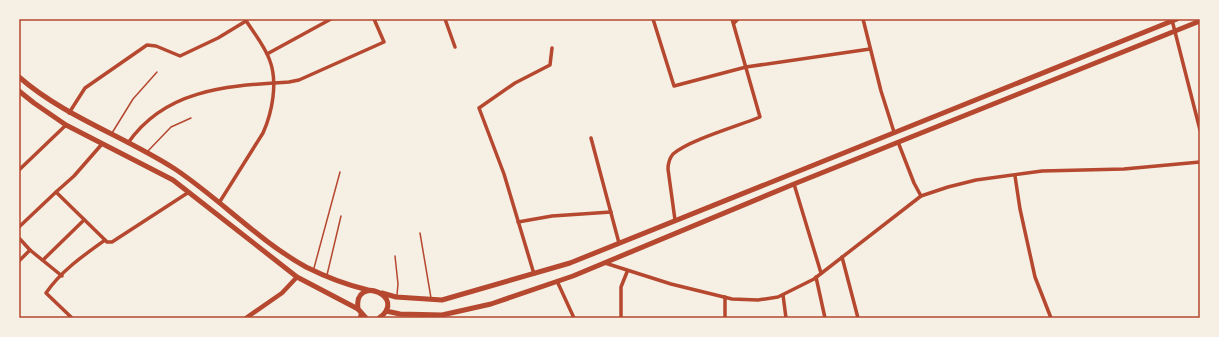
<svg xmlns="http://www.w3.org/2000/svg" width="1219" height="337" font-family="'Fira Sans',sans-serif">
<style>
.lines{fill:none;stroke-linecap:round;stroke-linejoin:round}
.service{stroke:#b5482f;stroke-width:1.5}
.minor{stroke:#b5482f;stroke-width:3.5}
.tertiary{stroke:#b5482f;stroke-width:4.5}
.secondary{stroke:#b5482f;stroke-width:5}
.neatline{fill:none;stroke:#b5482f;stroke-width:1.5}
</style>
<rect width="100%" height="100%" fill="#f6efe4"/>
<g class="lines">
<!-- service -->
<g class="service">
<path d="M112 133 133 99 157 72"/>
<path d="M147 152 171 127 191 118"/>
<path d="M420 233 431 298"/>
<path d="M395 256 398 284 397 295"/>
<path d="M314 268 340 172"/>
<path d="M327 275 341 216"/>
</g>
<!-- minor -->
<g class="minor">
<path d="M445 19 455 47"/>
<path d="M653 19 674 86 746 67 870 49"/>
<path d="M863 19 881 91 894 132"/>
<path d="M1172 20 1200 130"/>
<path d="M734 23 738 19"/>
<path d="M267 54 331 19"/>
<path d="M69 113 85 88 147 45 156 46 180 56 218 38 246 21"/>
<path d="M591 138 619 243"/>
<path d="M898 142 914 183 921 196"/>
<path d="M128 143C166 88 229 86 289 82L299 80 384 42 374 19"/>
<path d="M19 170 66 125"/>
<path d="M1015 176 1020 209 1035 277 1051 318"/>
<path d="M794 184 821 273"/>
<path d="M56 192 74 176 102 144"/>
<path d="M219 203 263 133C272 113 278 83 270 61 265 46 253 32 245 19"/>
<path d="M675 220 668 169C668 163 669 159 673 154 689 140 738 126 760 117L732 19"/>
<path d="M518 222 552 216 611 212"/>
<path d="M19 227 56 192 102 237 107 242H112L189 192"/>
<path d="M19 238 30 250 19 261"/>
<path d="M30 250 62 276"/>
<path d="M842 257 858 318"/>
<path d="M43 260 84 220"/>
<path d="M605 263 671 284 732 299 758 300 778 297 814 279 921 196 948 187 976 180 1042 171 1124 169 1200 162"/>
<path d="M534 274 504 174 479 108 515 83 550 65 552 48"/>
<path d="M816 277 825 318"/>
<path d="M557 281 574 318"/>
<path d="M783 295 786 318"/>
<path d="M72 318 46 293C61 271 84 255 105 240"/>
<path d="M621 318V287L627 272"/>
<path d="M725 318V297"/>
</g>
<!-- tertiary -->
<g class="tertiary">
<path d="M246 318 282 293 297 277"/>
<path d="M360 318 361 314"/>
</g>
<!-- secondary -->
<g class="secondary">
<path d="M19 77C65 117 124 136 175 169 220 199 259 241 306 267 326 277 347 285 368 290"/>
<path d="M19 91 34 103 66 125 173 180 297 277 358 309"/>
<path d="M382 293 396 297 442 300 570 263 1177 19"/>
<path d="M386 311 400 314 442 315 491 304 573 276 794 184 1200 21"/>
<path d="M366 318 358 309C353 273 409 297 379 318"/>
</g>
</g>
<!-- border -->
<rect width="1219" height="337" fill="none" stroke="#f6efe4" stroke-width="40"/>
<rect x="20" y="20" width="1179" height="297" class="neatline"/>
</svg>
